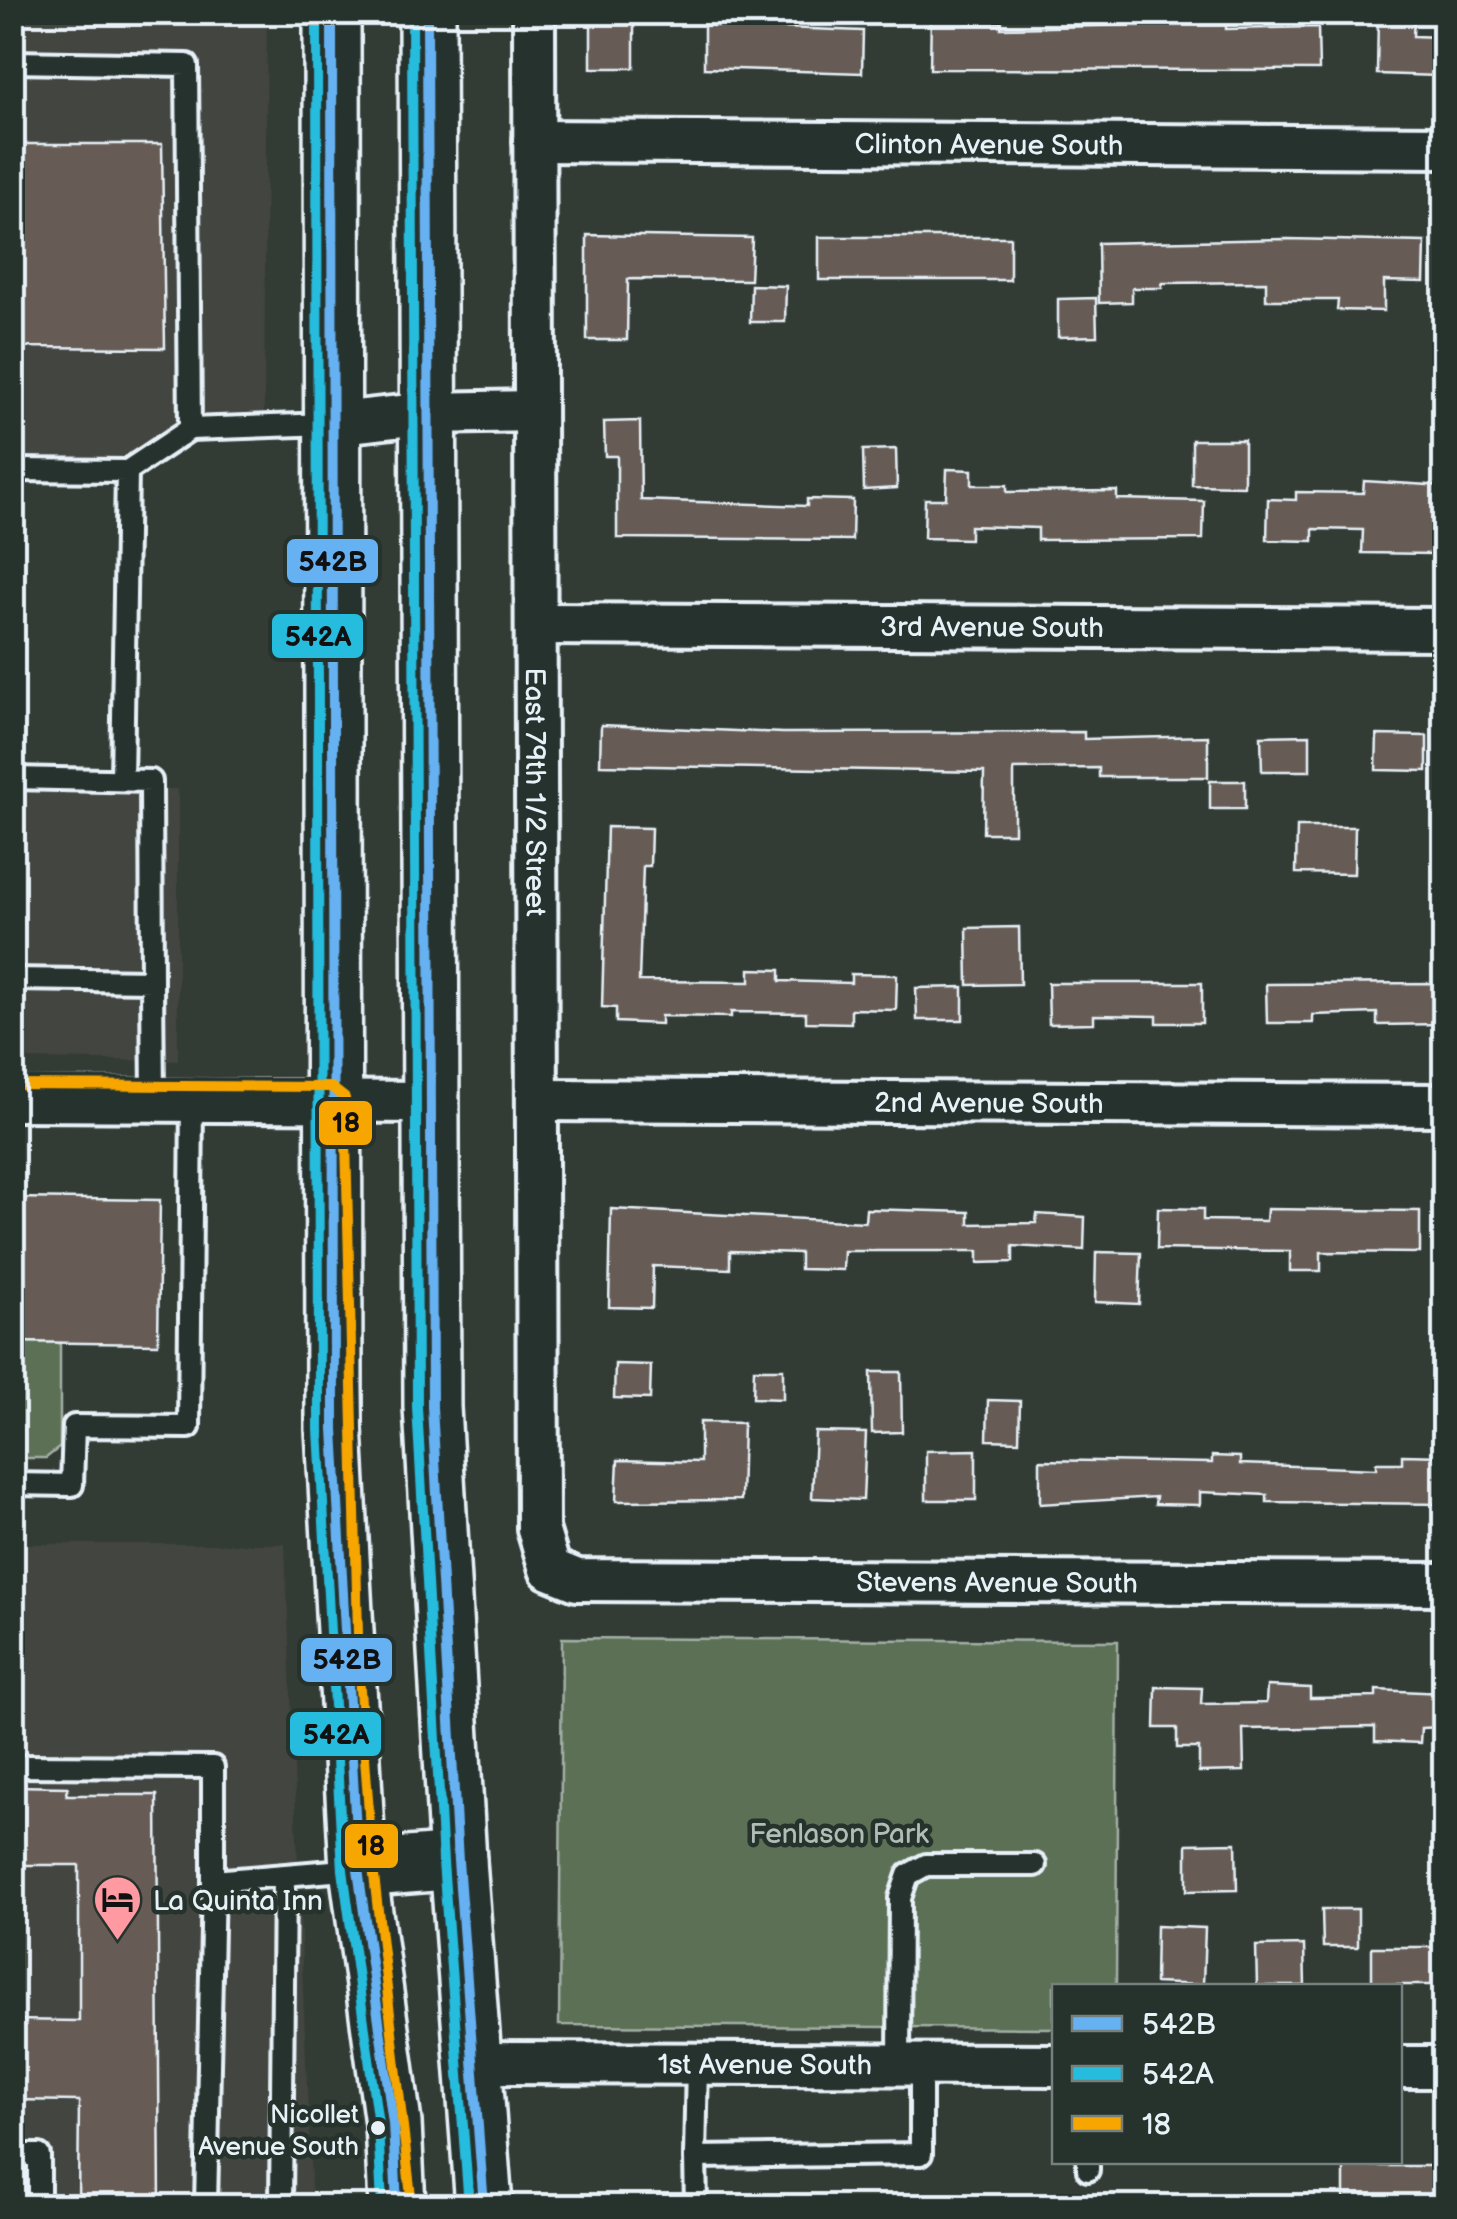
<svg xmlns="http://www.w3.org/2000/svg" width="1457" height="2219" font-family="'Balsamiq Sans',sans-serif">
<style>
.built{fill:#42453f}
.green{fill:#5b7054;stroke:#a2b0a6;stroke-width:2.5}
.building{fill:#665b55;stroke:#e8f1f8;stroke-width:2.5}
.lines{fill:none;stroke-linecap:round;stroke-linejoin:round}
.service-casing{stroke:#e8f1f8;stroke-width:28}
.minor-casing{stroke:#e8f1f8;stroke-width:48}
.secondary-casing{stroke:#e8f1f8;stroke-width:62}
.service{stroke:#26332d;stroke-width:20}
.minor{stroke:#26332d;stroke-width:40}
.secondary{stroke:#26332d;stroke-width:55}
.bus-1-casing{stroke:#26332d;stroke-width:18}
.bus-2-casing{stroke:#26332d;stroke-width:18}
.bus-3-casing{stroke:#26332d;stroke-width:18}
.bus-1{stroke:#66b1f2;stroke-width:10}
.bus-2{stroke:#26bcdd;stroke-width:10}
.bus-3{stroke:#f7a600;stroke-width:10}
.bus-dot{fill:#e8f1f8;stroke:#26332d;stroke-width:4}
.labels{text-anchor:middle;stroke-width:9;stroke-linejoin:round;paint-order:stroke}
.bus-label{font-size:26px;fill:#e8f1f8;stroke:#26332d;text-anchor:end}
.street-label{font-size:28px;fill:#e8f1f8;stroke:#26332d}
.park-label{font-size:28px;fill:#b0bdb6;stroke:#26332d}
.poi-label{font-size:28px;fill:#e8f1f8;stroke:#26332d;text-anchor:start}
.line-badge{stroke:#26332d;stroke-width:4}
.pale-badge-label{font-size:28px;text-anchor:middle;font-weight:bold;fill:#111}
</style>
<rect width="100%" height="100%" fill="#333b35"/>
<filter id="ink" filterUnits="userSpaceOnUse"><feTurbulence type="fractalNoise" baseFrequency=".01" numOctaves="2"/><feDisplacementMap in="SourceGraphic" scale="20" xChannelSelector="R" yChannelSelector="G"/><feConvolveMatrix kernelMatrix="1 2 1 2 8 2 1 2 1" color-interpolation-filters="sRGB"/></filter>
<g filter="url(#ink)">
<!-- built -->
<g class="built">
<path d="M13 13H267L264 417H182L121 461 13 460Z"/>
<path d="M13 787 178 789V1061L13 1059Z"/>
<path d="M13 1544H285L312 2206H47L46 2202H13Z"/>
</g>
<!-- green -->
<g class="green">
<path d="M13 1342H60V1447L46 1458H20L13 1451Z"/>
<path d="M562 1638 1118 1641 1116 1986H1054V2028L559 2025Z"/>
</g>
<!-- building -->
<g class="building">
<rect x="591" y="12" width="43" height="56"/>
<path d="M931 12H968V22H1002L1001 28 1226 23V29L1318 27 1319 70 930 69Z"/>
<path d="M1378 14 1414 15 1413 36 1439 37 1438 76 1377 74Z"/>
<path d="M704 25 863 31 862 73 704 68Z"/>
<path d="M12 144H162L165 348 12 347Z"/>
<path d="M587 235 752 238 750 280 628 279 627 340H587Z"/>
<rect x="819" y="237" width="191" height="43"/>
<path d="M1288 239 1425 242 1424 282 1384 281V311L1337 310 1338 300H1266V282L1162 283V288H1132V302L1099 303 1098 243Z"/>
<path d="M751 285 786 286 785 322H750Z"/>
<path d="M1096 298 1097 336 1058 337V299Z"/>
<path d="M640 421 641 500 807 506V499L853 500 852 540 617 538V456H605L604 422Z"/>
<path d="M1192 440H1244V486L1192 485Z"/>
<path d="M896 449 897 488 864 490 863 450Z"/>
<path d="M947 469 972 470V485H1007V492L1117 491V499L1204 501 1203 539 1038 540V528L970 526V539L924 538 925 499H946Z"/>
<path d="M1364 481 1444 486V535L1435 534 1434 554 1362 553 1363 530 1313 529V541L1267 540 1268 499 1296 500V492L1363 493Z"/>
<path d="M601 725 783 733 1084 732V739L1208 736V777H1099V768L1014 769V833H983L984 772 600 765Z"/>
<path d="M1310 735V771H1262L1261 736Z"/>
<path d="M1377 735 1427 736V771L1376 770Z"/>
<rect x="1210" y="781" width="35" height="28"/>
<path d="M607 827 651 828 650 866H643L639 981 750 982V969L780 970V981L851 983V974L897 975 896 1010 851 1009V1023L806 1022V1013L731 1012V1017L661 1016V1024L616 1022V1008L602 1007Z"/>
<path d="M1297 827H1355L1354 874 1296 873Z"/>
<path d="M1019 927 1020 984 968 985 967 928Z"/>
<path d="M1048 983H1202V1023H1157V1016L1094 1015V1023L1049 1024Z"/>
<path d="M1444 983V1024L1377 1025V1013L1313 1015V1023H1267L1266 984Z"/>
<path d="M963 987V1020H917L916 988Z"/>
<path d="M12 1198 160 1200 158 1344 12 1342Z"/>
<path d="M1158 1208 1203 1209V1220L1266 1221 1267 1209 1420 1211V1253L1321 1252V1271H1290V1251L1157 1249Z"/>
<path d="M611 1209 865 1222 866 1209 969 1212V1224L1036 1223 1037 1214 1085 1217 1084 1250 1013 1246V1262L978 1263V1251H844L843 1270 800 1269V1253L730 1251V1269L653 1266 652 1308 609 1307Z"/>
<path d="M1096 1252 1141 1253 1139 1304 1095 1302Z"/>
<path d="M615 1364 651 1365 650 1399 614 1398Z"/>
<path d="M754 1369H783V1399L753 1398Z"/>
<path d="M871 1372H901L902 1432 872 1433Z"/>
<path d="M988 1400 1020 1401 1019 1441 987 1440Z"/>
<path d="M700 1422 743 1423 741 1500 616 1501 618 1460 700 1462Z"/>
<path d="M815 1432 866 1433 863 1500 812 1498Z"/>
<path d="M976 1450V1500H926V1451Z"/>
<path d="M1402 1455 1444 1456V1504L1267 1502V1495L1200 1492V1505L1155 1504 1156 1497 1040 1504V1460L1212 1463V1456L1240 1457V1464L1376 1469V1463H1402Z"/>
<path d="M1267 1686 1310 1688V1698L1376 1697V1690L1444 1693V1727L1421 1728 1420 1743 1375 1741V1727L1243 1729 1244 1771 1199 1772V1748H1177V1728H1155L1156 1687 1202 1688 1201 1704 1266 1703Z"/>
<path d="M12 1786 68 1787 67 1795H157L160 2206H78L79 2101 12 2100V2020L79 2021V1865H12Z"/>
<path d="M1236 1843 1237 1890 1187 1891V1844Z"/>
<path d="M1322 1909H1358V1947H1323Z"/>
<path d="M1156 1926 1205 1928 1203 1985 1155 1983Z"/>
<path d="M1304 1945 1305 1986H1257L1256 1946Z"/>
<rect x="1372" y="1947" width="72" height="38"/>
<rect x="1344" y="2166" width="100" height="40"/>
</g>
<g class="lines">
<defs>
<g id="service">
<path d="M12 62 187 65 190 429 329 424"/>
<path d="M12 470 127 471 122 780"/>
<path d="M127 471 190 429"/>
<path d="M12 778 151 781 152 981"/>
<path d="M12 979 152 981 153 1101"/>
<path d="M12 1484 72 1485 74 1426 189 1427 192 1101"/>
<path d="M12 1766 213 1767V1881L356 1869"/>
<path d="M697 2064 695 2157 921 2154V2065"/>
<path d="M899 2065 900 1898 908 1875 926 1865H1035"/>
<path d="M12 2155H39V2206"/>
<path d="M695 2157 696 2206"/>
<path d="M1088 2170V2162"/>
<path d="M206 2206 213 1881"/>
<path d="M281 2206 284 1876"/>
</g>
<g id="minor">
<path id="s1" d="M534 12 538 1529 550 1569 577 1580 1444 1584"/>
<path id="s2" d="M534 141 1444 147"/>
<path d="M330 424 429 413 534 411"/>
<path id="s3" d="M537 624 1444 629"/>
<path d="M12 1100 433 1102"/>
<path id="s4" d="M537 1100 1444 1105"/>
<path id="s5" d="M475 2063 1054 2065"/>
<path d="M1400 2067H1444"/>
</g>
<g id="secondary">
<path d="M332 12 334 1429 358 1869 393 2123 397 2206"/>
<path d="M427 12 432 1407 458 1861 484 2206"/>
<path d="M358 1869 458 1861"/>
</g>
</defs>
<!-- service casing -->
<use href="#service" class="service-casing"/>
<!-- minor casing -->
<use href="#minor" class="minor-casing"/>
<!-- secondary casing -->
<use href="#secondary" class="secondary-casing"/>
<!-- service -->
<use href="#service" class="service"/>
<!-- minor -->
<use href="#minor" class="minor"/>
<!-- secondary -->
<use href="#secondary" class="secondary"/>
<defs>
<g id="bus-1">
<path d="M332 12 334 1429 358 1869 393 2123 397 2206"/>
<path d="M427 12 432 1407 458 1861 484 2206"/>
</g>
<g id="bus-2">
<path d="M317 12 319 1430 343 1870 378 2124 382 2206"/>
<path d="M412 12 417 1407 443 1862 469 2206"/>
</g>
<path id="bus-3" d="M12 1085 331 1087 345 1098 359 1676 373 1867 412 2205"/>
</defs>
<!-- bus-1 casing -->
<use href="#bus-1" class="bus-1-casing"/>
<!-- bus-2 casing -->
<use href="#bus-2" class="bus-2-casing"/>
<!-- bus-3 casing -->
<use href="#bus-3" class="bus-3-casing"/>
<!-- bus-1 -->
<use href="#bus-1" class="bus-1"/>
<!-- bus-2 -->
<use href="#bus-2" class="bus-2"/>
<!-- bus-3 -->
<use href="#bus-3" class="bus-3"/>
</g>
</g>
<!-- icons -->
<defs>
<symbol id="hotel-pin" viewBox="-11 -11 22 30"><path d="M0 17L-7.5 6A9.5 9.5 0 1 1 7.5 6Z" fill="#ff9aa2" stroke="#26332d"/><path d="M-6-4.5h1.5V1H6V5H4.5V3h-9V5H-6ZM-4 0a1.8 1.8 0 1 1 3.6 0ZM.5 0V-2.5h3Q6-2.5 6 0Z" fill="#111"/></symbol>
</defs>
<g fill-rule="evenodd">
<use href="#hotel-pin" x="90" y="1872" width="55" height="75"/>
</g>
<!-- markers -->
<circle class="bus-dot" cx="378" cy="2128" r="9"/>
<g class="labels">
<!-- bus labels -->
<g class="bus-label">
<text x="359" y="2123">Nicollet<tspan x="359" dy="32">Avenue South</tspan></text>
</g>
<!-- street labels -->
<g class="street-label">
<text dy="10" stroke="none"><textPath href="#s2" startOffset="455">Clinton Avenue South</textPath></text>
<text dy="10" stroke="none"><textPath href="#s3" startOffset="455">3rd Avenue South</textPath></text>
<text dy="10" stroke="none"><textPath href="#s1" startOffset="780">East 79th 1/2 Street</textPath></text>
<text dy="10" stroke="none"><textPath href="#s4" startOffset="452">2nd Avenue South</textPath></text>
<text dy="10" stroke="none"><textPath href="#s1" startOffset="2008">Stevens Avenue South</textPath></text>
<text dy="10" stroke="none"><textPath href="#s5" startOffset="290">1st Avenue South</textPath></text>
</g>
<!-- park labels -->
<g class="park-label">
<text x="839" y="1843">Fenlason Park</text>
</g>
<!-- poi labels -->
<g class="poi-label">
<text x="153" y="1910">La Quinta Inn</text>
</g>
</g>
<g class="line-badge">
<rect x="285" y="537" width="95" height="48" rx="10" fill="#66b1f2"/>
<rect x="270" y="612" width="95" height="48" rx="10" fill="#26bcdd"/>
<rect x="317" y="1099" width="57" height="48" rx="10" fill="#f7a600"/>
<rect x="299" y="1636" width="95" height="48" rx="10" fill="#66b1f2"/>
<rect x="288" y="1710" width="95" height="48" rx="10" fill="#26bcdd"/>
<rect x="343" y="1822" width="57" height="48" rx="10" fill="#f7a600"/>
</g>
<g class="pale-badge-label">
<text x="333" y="571">542B</text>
<text x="318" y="646">542A</text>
<text x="346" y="1132">18</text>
<text x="347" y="1669">542B</text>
<text x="336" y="1744">542A</text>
<text x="371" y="1855">18</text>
</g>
<!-- margin -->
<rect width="1457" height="2219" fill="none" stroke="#26332d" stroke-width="50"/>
<rect x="25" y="25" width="1407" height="2169" fill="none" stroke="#e8f1f8" stroke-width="4" filter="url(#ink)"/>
<!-- legend -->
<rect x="1052" y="1984" width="350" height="180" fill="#26332d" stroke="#747f7e" stroke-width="2.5"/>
<rect x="1072" y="2016" width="50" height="15" fill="#66b1f2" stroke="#747f7e" stroke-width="2.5"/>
<text x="1142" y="2034" font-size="30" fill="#e8f1f8">542B</text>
<rect x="1072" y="2066" width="50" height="15" fill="#26bcdd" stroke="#747f7e" stroke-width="2.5"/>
<text x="1142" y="2084" font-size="30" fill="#e8f1f8">542A</text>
<rect x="1072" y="2116" width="50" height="15" fill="#f7a600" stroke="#747f7e" stroke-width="2.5"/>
<text x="1142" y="2134" font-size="30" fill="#e8f1f8">18</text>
</svg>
